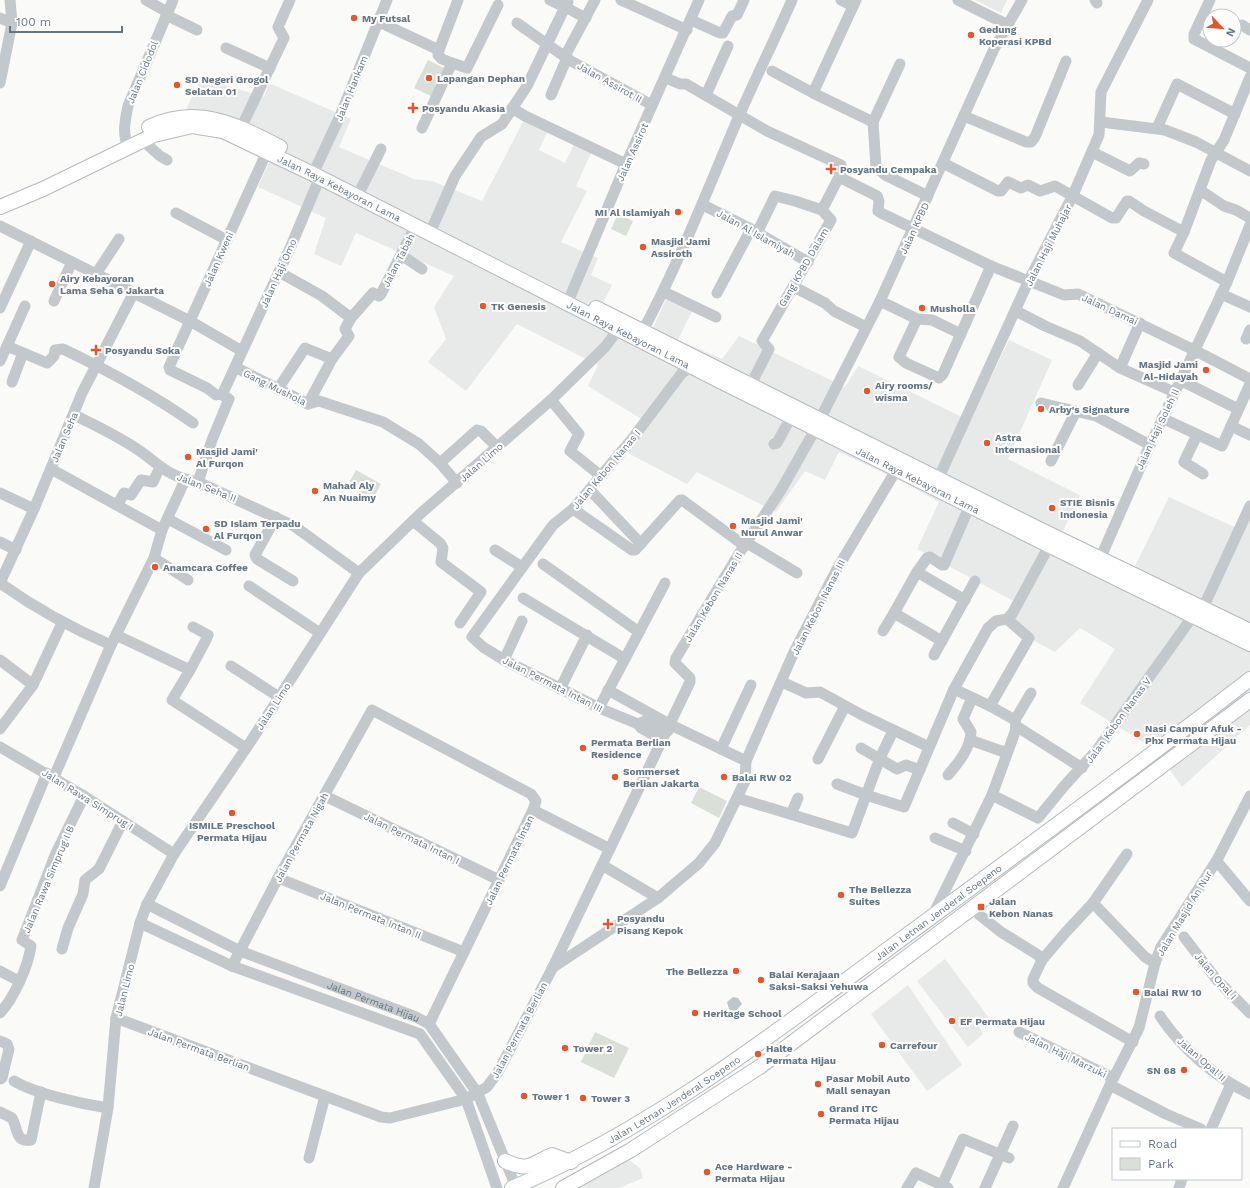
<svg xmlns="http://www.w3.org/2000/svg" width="1250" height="1188" font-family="'Work Sans',sans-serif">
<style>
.built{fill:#e8e9e9}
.green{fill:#dadfd7}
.water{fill:#bbc7cb}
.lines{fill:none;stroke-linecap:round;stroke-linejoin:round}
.major-casing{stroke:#b5babe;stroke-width:16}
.minor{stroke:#c3c8cc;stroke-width:11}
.major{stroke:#fff;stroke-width:14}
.poi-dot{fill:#e4572e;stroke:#fff;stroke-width:1.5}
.labels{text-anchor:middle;stroke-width:4;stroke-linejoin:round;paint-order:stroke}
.poi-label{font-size:10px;font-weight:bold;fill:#657683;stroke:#fff;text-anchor:start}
.street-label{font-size:10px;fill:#657683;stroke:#fff}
</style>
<rect width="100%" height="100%" fill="#fafaf8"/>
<!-- built -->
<g class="built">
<path d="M975 0H1007L1001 13Z"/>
<path d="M201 78 264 97 269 83 351 119 339 147 414 179 432 181 482 201 524 120 548 130 539 150 565 163 574 144 592 151 576 186 587 191 561 242 598 258 591 275 612 285 601 308 652 330 668 295 694 307 678 340 722 359 739 336 845 387 858 366 970 421 1009 340 1052 360 1008 459 1080 495 1062 533 1134 568 1169 497 1241 530 1250 511V725L1182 787 1156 750 1080 703 1115 649 1080 628 1055 652 1010 628 1019 604 917 549 939 502 903 482 839 452 825 480 805 471 776 512 697 472 687 484 626 452 641 419 588 386 598 365 517 324 466 391 428 362 446 339 434 307 454 276 356 233 341 266 314 254 326 218 258 187 270 160 244 147 197 132 173 137Z"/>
<path d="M945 959 989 1018 979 1026 983 1034 968 1047 917 981Z"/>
<path d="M908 985 962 1065 927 1091 871 1014Z"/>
<path d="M625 1157 640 1168 643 1178 619 1188H570Z"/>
</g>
<!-- green -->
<g class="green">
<path d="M428 60 444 68 431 96 414 88Z"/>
<path d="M618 214 633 221 626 236 611 229Z"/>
<path d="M356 470 381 484 373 499 348 485Z"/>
<path d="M699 787 727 801 719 818 691 803Z"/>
<path d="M595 1032 629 1048 614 1078 581 1062Z"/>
</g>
<!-- water -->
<path class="water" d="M733 997 738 998 742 1004 734 1013 729 1009 727 1002Z"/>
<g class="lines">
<defs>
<g id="major">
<path d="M149 127C198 104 237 125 280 147"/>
<path id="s2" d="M0 207 43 189 154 135 192 126 223 131 313 174 724 383 1036 539 1250 644"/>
<path d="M596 308 1041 530 1250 631"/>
<path d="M505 1161C530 1172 529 1165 552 1155L571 1162"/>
<path id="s3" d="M512 1188C649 1130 769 1037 888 949 1009 860 1131 771 1250 679"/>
<path d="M563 1188 631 1150 761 1066 1250 700"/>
</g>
</defs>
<!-- major casing -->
<use href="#major" class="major-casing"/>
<!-- minor -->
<g class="minor">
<path d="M146 0 167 12"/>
<path d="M621 0 687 30"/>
<path d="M841 0 853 6"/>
<path d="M856 0 813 93 873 122"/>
<path d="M958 0 1008 25"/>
<path d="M1095 0 1097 3"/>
<path d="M1210 0 1194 34V39L1250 68"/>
<path d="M568 2 565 7 586 18"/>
<path d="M166 15 197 30"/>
<path d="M0 18 12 23"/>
<path d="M691 20 720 33H723L732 16 737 15 744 0"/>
<path d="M377 21 439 50"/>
<path d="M517 23 571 61 652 105"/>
<path d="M1242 25 1250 30"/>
<path d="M226 48 270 68"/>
<path d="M565 56 595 0"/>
<path d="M452 63 467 68 498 5"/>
<path d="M900 64 873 122 876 167 885 175 928 196"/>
<path d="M772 71 813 93"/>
<path d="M666 78 680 84H686L767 131 841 165 842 169 839 177 877 196 879 201 878 211 881 213 991 266 1064 295 1078 294 1194 350 1250 379"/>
<path d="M0 83 12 23 10 0"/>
<path d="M551 95 567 58"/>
<path d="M706 95 728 46"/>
<path d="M512 108 525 116 626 164"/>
<path d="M964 116 1026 142H1031L1035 137 1066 61"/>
<path d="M1101 122 1165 130 1196 142 1250 171"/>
<path d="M241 128 284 38 278 27 290 0"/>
<path d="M422 128 452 63 442 59 438 55 439 50 458 0"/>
<path d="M1157 128 1177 84 1235 114"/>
<path d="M142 140 160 156 167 160"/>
<path d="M128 147C122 133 125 121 128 106L173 0"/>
<path d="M1092 152 1130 171 1139 163 1144 164"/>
<path d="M943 163 998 191H1001L1008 182 1021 188 1028 185 1040 191 1055 186 1112 218H1116L1127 201H1129L1144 211 1184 232"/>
<path d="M313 174 340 116 387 0"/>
<path d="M361 189 381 149"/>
<path d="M1200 190 1224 206 1236 210 1250 218"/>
<path d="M703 205 751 229 808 262"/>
<path d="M176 213 227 240"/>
<path d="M0 226 190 321 242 351"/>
<path d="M433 226 455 176 481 137 502 124 527 86 565 7 550 0"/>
<path d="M757 233 775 196 795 201 822 210"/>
<path d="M401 255 422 269"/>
<path d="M279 272 322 296 351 318"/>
<path d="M96 274 119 239"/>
<path d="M1227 282 1174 253 1184 232 1211 160 1224 140 1250 77"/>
<path d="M794 287 825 303 834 311 866 327"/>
<path d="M664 292 716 317"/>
<path d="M717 293 751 229"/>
<path d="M1221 294 1250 307"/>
<path d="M54 301 72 262"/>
<path d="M880 301 917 319 932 320 961 334"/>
<path d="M567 304 626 164 699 0"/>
<path d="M25 306 7 346 47 363 54 356 55 350 63 349C109 371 152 394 193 423"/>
<path d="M0 308 31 241"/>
<path d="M1016 311 1045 326 1080 341 1120 368 1174 392"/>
<path d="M917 319 899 357 906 363 939 378 943 374 991 266"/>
<path d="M639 338C678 266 707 191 739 116 756 77 775 39 792 0"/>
<path d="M1246 339 1250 330"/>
<path d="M0 361 7 346"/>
<path d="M235 367 308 404 319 401 383 422 419 444 440 463 457 483"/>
<path d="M1120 368 1140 323"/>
<path d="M1180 380 1238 409"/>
<path d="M12 382 23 353"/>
<path d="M751 384 769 349 762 341 831 220 822 210 839 177"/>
<path d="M1078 385 1098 353"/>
<path d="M278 389 305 348 332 359"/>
<path d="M216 395 207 388 170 370 169 367 270 145"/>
<path d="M551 400 579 434 570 451 596 472"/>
<path d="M1041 403 1096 416 1150 445"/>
<path d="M308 404 332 359 349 336 345 329 351 318 373 293 379 296 381 294 415 227"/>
<path d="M74 415C95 425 115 435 134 447 159 463 166 477 198 482L294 526 359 573"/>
<path d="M1162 418 1222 446 1250 384"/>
<path d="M1231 426 1250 435"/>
<path d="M1197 435 1184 462 1203 474"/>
<path d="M774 444 777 443 791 417"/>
<path d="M1051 461 1076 411"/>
<path d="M440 463 477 430 481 431 498 448"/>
<path d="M51 469 162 530"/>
<path d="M198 482 212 440 229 399 222 395 291 246 320 177"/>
<path d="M935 486 1029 280 1073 195 1099 135 1101 92 1148 0"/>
<path d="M590 490 641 544"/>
<path d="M0 493 34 509"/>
<path d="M118 504 124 493 131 495 141 480 153 482 160 467"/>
<path d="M573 509 632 550H635L680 500H682L745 546"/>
<path d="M276 517 255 555 257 559 293 581"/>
<path d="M168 519 226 550"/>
<path d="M413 521 440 543 443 548 441 562 481 592 460 623"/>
<path d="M0 542 16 550"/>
<path d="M747 543 797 573"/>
<path d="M495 550 522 567"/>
<path d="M154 558 188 580"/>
<path d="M543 564 639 632"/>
<path d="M1099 566 1100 559 1150 445 1227 282 1250 225"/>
<path d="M917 572 965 600"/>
<path d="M0 583 34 509 82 393 133 294"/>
<path d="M0 583C35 608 71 628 111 645"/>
<path d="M249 586 320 633"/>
<path d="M523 598 625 659"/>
<path d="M193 627 208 635 206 640 190 670 172 700 246 748"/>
<path d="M883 631 894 613"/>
<path d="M116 635 190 670"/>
<path d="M942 641 894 613 917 572 927 558 930 557 942 565H944L973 498"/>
<path d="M934 655 975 581"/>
<path d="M0 660 33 685"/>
<path d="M504 660 522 621"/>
<path d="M231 666 279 697"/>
<path d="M782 682 806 693 820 692 862 715 929 747"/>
<path d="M560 689 587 635"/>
<path d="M608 690 671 725 746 761"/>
<path d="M990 706 1029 638 1007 619"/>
<path d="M599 708 665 583"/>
<path d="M1015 720 1031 693"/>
<path d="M638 724 641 728 663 740"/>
<path d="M1016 726 1082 768"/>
<path d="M0 729 33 685 62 623"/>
<path d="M668 731 646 721 638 724 599 708 504 660 483 647 472 637 553 525 573 509 632 439 682 373 688 369 694 359"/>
<path d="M970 740 1007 753"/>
<path d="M0 747 84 796 174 854"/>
<path d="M861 748 897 769 906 765 920 770"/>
<path d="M721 749 751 685"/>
<path d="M818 759 845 706"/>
<path d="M948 775C959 762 970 749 971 732L963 719 972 698"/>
<path d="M54 777 111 645 154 558 162 530 185 480"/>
<path d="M837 784 866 795 904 807 954 689"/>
<path d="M992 795 1015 732 1016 726 1015 720 990 706 954 689 988 628 996 621 1007 619 1012 614 1049 546"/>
<path d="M325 796 499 880"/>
<path d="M737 798 852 833 880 758 893 731"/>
<path d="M533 810 610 849"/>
<path d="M791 814 798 798"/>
<path d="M953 823 974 834"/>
<path d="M935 838 966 851"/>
<path d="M602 865 658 898"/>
<path d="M1220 865 1250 901"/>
<path d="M278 878 464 952"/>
<path d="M0 886 47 773"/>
<path d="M1093 903 1127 854"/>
<path id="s1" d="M147 904 240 951 416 1017 429 1024 478 1094 516 1187"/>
<path d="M972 909 1001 932 1038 955 1042 960"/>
<path d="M932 917 992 795 1038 818 1065 785 1097 750 1193 616 1203 608 1250 506"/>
<path d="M140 923 232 966 420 1034 466 1099 497 1188"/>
<path d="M1184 937 1217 980 1250 1013"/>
<path d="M62 949 68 928 83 894 85 880 99 869 123 821"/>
<path d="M232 966 278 878 372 710 531 794 536 801 533 810 429 1024"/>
<path d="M552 968 658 898 699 863 715 843 745 781 746 761 794 652 837 569 901 462"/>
<path d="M0 971 19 981"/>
<path d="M0 1013C14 998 28 967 31 946L22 940 56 853 84 796"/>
<path d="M1160 1016C1182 1049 1215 1077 1250 1094"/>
<path d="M116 1018 381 1117 390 1118 466 1099 487 1087 498 1072 552 969 690 682V678L675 663 676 658 740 552 781 490 812 435 880 301 994 49 1022 0"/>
<path d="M1019 1032 1113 1078"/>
<path d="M0 1041 7 1044 9 1049 2 1078 0 1079"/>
<path d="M1133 1042 1038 988 1033 983V979L1042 960 1065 933 1093 903 1145 957 1155 963"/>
<path d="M14 1081C36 1094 82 1104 108 1108"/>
<path d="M1110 1085 1166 1114 1201 1129"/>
<path d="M0 1112 12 1118C18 1128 15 1143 31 1140L41 1092"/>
<path d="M1211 1129 1231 1084"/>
<path d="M309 1158 325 1096"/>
<path d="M942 1185 963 1139 1009 1158"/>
<path d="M94 1188 108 1108 116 1018 140 923 147 904 174 854 251 741 359 573 420 514 551 400 605 347 623 323"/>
<path d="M907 1188 916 1173 948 1188"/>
<path d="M985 1188 1013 1126"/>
<path d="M1063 1188 1110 1085 1139 1028 1155 963 1161 947 1217 860 1250 796"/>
<path d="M1179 1188 1182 1179"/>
</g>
<!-- major -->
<use href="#major" class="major"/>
</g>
<!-- markers -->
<g class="poi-dot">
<circle cx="354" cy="18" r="4"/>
<circle cx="971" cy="35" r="4"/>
<circle cx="429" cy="78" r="4"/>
<circle cx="177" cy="85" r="4"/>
<path d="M411 102h4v4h4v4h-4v4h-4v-4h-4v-4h4z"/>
<path d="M829 163h4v4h4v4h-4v4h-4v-4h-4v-4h4z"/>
<circle cx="678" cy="212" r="4"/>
<circle cx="643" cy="247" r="4"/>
<circle cx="52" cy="284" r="4"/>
<circle cx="483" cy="306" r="4"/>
<circle cx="922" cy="308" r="4"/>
<path d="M94 344h4v4h4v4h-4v4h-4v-4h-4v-4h4z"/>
<circle cx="1206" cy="370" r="4"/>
<circle cx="867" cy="391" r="4"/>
<circle cx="1041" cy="409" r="4"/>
<circle cx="987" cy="443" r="4"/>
<circle cx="188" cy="457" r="4"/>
<circle cx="315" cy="491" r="4"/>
<circle cx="1052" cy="508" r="4"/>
<circle cx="733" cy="526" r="4"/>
<circle cx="206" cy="529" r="4"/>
<circle cx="155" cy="567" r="4"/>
<circle cx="1137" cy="734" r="4"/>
<circle cx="583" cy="748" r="4"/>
<circle cx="615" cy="777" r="4"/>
<circle cx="724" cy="777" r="4"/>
<circle cx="232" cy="813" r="4"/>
<circle cx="841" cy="895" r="4"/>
<rect x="977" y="903" width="8" height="8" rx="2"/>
<path d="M606 918h4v4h4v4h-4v4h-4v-4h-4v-4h4z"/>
<circle cx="736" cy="971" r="4"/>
<circle cx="761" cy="980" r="4"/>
<circle cx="1136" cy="992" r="4"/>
<circle cx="695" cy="1013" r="4"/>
<circle cx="952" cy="1021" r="4"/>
<circle cx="882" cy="1045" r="4"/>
<circle cx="565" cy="1048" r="4"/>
<circle cx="758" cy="1054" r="4"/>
<circle cx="1184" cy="1070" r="4"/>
<circle cx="818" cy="1084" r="4"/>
<circle cx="524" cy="1096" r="4"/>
<circle cx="583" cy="1098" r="4"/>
<circle cx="821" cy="1114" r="4"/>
<circle cx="707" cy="1172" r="4"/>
</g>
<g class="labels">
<!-- poi labels -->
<g class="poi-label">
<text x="362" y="22">My Futsal</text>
<text x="979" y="33">Gedung<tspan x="979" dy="12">Koperasi KPBd</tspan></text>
<text x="437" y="82">Lapangan Dephan</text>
<text x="185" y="83">SD Negeri Grogol<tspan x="185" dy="12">Selatan 01</tspan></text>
<text x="422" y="112">Posyandu Akasia</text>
<text x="840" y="173">Posyandu Cempaka</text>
<text x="670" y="216" text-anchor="end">MI Al Islamiyah</text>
<text x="651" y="245">Masjid Jami<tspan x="651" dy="12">Assiroth</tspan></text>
<text x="60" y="282">Airy Kebayoran<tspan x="60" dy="12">Lama Seha 6 Jakarta</tspan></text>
<text x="491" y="310">TK Genesis</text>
<text x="930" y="312">Musholla</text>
<text x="105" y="354">Posyandu Soka</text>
<text x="1198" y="368" text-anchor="end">Masjid Jami<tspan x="1198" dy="12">Al-Hidayah</tspan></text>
<text x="875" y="389">Airy rooms/<tspan x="875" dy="12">wisma</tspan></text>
<text x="1049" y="413">Arby's Signature</text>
<text x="995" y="441">Astra<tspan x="995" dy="12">Internasional</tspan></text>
<text x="196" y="455">Masjid Jami'<tspan x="196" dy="12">Al Furqon</tspan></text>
<text x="323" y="489">Mahad Aly<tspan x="323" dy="12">An Nuaimy</tspan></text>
<text x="1060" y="506">STIE Bisnis<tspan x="1060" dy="12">Indonesia</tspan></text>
<text x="741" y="524">Masjid Jami'<tspan x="741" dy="12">Nurul Anwar</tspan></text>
<text x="214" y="527">SD Islam Terpadu<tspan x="214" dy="12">Al Furqon</tspan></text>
<text x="163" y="571">Anamcara Coffee</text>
<text x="1145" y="732">Nasi Campur Afuk -<tspan x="1145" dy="12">Phx Permata Hijau</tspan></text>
<text x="591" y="746">Permata Berlian<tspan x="591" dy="12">Residence</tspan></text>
<text x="623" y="775">Sommerset<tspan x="623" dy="12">Berlian Jakarta</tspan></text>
<text x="732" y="781">Balai RW 02</text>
<text x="232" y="829" text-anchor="middle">ISMILE Preschool<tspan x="232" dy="12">Permata Hijau</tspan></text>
<text x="849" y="893">The Bellezza<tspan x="849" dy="12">Suites</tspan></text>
<text x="989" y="905">Jalan<tspan x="989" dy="12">Kebon Nanas</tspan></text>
<text x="617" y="922">Posyandu<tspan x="617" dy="12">Pisang Kepok</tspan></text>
<text x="728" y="975" text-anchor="end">The Bellezza</text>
<text x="769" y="978">Balai Kerajaan<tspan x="769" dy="12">Saksi-Saksi Yehuwa</tspan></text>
<text x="1144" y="996">Balai RW 10</text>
<text x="703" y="1017">Heritage School</text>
<text x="960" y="1025">EF Permata Hijau</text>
<text x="890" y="1049">Carrefour</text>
<text x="573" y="1052">Tower 2</text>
<text x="766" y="1052">Halte<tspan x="766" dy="12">Permata Hijau</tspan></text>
<text x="1176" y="1074" text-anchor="end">SN 68</text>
<text x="826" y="1082">Pasar Mobil Auto<tspan x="826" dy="12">Mall senayan</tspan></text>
<text x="532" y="1100">Tower 1</text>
<text x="591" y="1102">Tower 3</text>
<text x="829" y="1112">Grand ITC<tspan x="829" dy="12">Permata Hijau</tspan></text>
<text x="715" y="1170">Ace Hardware -<tspan x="715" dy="12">Permata Hijau</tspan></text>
</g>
<!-- street labels -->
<g class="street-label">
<text transform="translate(142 72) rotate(-68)" y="4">Jalan Cidodol</text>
<text transform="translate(610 82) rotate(29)" y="4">Jalan Assirot II</text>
<text transform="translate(351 88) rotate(-68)" y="4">Jalan Hankam</text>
<text transform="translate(632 152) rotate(-66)" y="4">Jalan Assirot</text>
<text dy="4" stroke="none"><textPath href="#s2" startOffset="370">Jalan Raya Kebayoran Lama</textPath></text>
<text transform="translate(914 228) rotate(-65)" y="4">Jalan KPBD</text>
<text transform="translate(756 233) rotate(29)" y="4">Jalan Al Islamiyah</text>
<text transform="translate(1048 245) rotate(-63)" y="4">Jalan Haji Muhajar</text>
<text transform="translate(218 259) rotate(-66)" y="4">Jalan Kweni</text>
<text transform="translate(398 260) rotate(-63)" y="4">Jalan Tabah</text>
<text transform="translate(803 267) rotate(-60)" y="4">Gang KPBD Dalam</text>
<text transform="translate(278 273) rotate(-66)" y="4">Jalan Haji Omo</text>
<text transform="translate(1110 309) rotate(25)" y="4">Jalan Damai</text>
<text dy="4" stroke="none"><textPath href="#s2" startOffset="694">Jalan Raya Kebayoran Lama</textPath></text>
<text transform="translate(275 387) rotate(26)" y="4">Gang Mushola</text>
<text transform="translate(1157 429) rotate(-65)" y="4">Jalan Haji Soleh II</text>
<text transform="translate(64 437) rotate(-67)" y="4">Jalan Seha</text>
<text transform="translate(481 462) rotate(-41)" y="4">Jalan Limo</text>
<text transform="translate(606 469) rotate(-50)" y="4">Jalan Kebon Nanas I</text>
<text dy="4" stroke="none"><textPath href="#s2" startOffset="1018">Jalan Raya Kebayoran Lama</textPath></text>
<text transform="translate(207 487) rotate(21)" y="4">Jalan Seha II</text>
<text transform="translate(713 597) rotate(-59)" y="4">Jalan Kebon Nanas II</text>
<text transform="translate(818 607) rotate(-63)" y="4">Jalan Kebon Nanas III</text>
<text transform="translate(553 684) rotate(27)" y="4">Jalan Permata Intan III</text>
<text transform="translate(273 706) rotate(-57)" y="4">Jalan Limo</text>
<text transform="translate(1118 720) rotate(-54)" y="4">Jalan Kebon Nanas V</text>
<text transform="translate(88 799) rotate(32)" y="4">Jalan Rawa Simprug I</text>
<text transform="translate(301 837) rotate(-61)" y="4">Jalan Permata Nigah</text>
<text transform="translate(412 838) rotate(26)" y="4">Jalan Permata Intan I</text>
<text transform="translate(509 860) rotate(-64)" y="4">Jalan Permata Intan</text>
<text transform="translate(48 879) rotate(-67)" y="4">Jalan Rawa Simprug I B</text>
<text dy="4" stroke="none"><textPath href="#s3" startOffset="509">Jalan Letnan Jenderal Soepeno</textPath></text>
<text transform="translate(1184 913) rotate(-59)" y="4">Jalan Masjid An Nur</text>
<text transform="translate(371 915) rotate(22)" y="4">Jalan Permata Intan II</text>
<text transform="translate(1216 976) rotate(49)" y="4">Jalan Opal I</text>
<text transform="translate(124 990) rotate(-76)" y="4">Jalan Limo</text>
<text dy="4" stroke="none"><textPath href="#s1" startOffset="247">Jalan Permata Hijau</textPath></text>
<text transform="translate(519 1030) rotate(-62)" y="4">Jalan Permata Berlian</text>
<text transform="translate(199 1049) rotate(20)" y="4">Jalan Permata Berlian</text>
<text transform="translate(1066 1055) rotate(26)" y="4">Jalan Haji Marzuki</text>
<text transform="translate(1202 1059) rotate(41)" y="4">Jalan Opal II</text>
<text dy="4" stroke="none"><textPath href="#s3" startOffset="185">Jalan Letnan Jenderal Soepeno</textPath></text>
</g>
</g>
<!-- legend -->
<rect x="1112" y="1128" width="130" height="52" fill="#ffffff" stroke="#c1c8cd"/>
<rect x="1120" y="1141" width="20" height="6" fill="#ffffff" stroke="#c1c8cd"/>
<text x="1148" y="1148" font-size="12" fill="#657683">Road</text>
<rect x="1120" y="1158" width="20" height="12" fill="#dadfd7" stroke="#c1c8cd"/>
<text x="1148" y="1168" font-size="12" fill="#657683">Park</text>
<!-- north arrow -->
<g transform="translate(1222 28) rotate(116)"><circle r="19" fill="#ffffff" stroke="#c1c8cd"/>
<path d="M0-3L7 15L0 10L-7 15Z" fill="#e4572e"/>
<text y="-6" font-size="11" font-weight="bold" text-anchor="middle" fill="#657683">N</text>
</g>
<!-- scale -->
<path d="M10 26v6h112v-6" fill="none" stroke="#657683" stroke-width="2"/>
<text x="16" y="26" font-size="12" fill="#657683" stroke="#ffffff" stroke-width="3" paint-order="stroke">100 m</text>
</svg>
